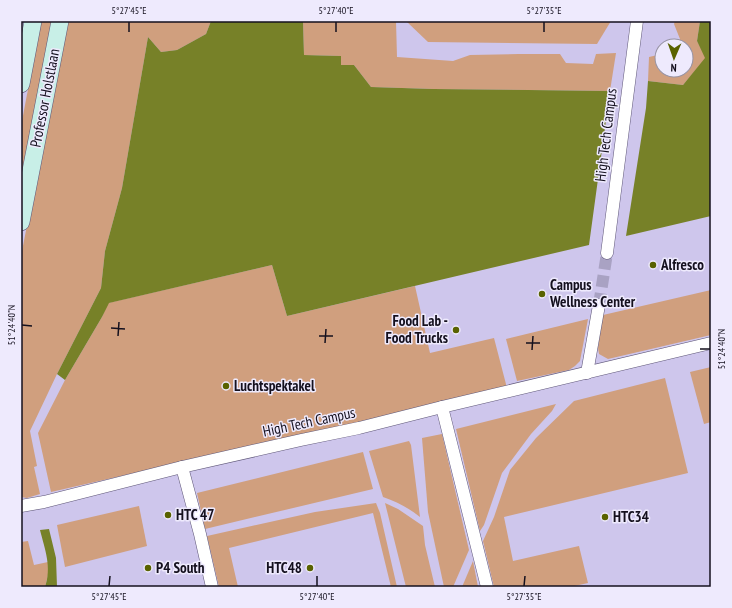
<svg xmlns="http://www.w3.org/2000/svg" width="732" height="608" font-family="'PT Sans Narrow',sans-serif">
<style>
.green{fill:#d09f7e}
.water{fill:#778128}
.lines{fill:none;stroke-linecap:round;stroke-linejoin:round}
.minor-tunnel{stroke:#a9a2c3;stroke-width:12;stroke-dasharray:12 6;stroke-linecap:butt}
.minor-casing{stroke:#5f5778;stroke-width:13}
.secondary-casing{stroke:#5f5778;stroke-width:18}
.minor{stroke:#fff;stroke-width:12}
.secondary{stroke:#c8efe7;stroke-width:17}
.ticks{fill:none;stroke:#14101e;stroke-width:1.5}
.poi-dot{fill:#596200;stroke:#eeeafd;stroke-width:1.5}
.labels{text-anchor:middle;stroke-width:3;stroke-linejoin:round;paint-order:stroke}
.street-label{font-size:15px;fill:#14101e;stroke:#eeeafd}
.poi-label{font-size:15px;font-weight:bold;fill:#14101e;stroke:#eeeafd;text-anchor:start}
.neatline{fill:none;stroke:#14101e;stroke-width:1.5}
.ticks-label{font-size:10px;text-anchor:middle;fill:#14101e}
</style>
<rect width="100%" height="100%" fill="#cec6ec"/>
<!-- green -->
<g class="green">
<path d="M41 21H53L21 182V126Z"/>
<path d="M67 21H211L206 34 177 50 161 52 148 37 122 188 105 251 101 288 57 374 30 431 37 466 34 467 40 494 27 498 21 497V256Z"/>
<path d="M303 21H396L397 57 453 61 470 55 519 54H560L566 63 593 64 596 54 616 53 610 91 433 89 371 87 354 65H341V56L304 55Z"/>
<path d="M406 21H611L597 44 428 42Z"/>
<path d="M675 21H700L697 41 706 58 683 85 648 81 649 57 662 54V70H686V46H677L680 39 674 24Z"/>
<path d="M272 265 287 316 415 286 430 353 494 338 507 388 51 492 38 433 65 380 102 317 108 303Z"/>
<path d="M711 290V335L608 359 599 354 598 348 603 315Z"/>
<path d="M588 319 580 361 575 366 569 370 517 381 506 339Z"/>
<path d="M711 367V422L704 424 690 372Z"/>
<path d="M665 378 688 473 504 517 513 561 579 546 588 583 570 587H494L483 541 494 517 510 470 536 438 574 401Z"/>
<path d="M556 404 552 411 531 434 502 473 484 525 480 531 456 429Z"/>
<path d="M442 434 469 550 453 587H444L428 512 422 438Z"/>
<path d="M409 441 411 445 420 517C409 508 397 502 383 497L369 451Z"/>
<path d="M363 452 373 489 205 529 197 493Z"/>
<path d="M376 503 380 513 397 587H391L373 513 229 548 238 587H219L207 536 315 512Z"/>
<path d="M385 503 398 509 423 526 425 545 435 587H406Z"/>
<path d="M139 506 147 546 65 567 57 525Z"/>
<path d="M28 541 34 565 48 562 49 571 45 587H21V542Z"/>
<path d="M473 561 478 587H462Z"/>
</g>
<!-- water -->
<g class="water">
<path d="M211 21H303L304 55 341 56V65H354L371 87 433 89 610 91 589 245 287 316 272 265 109 303 102 317 65 380 57 374 101 288 105 251 122 188 148 37 161 52 177 50 206 34Z"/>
<path d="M700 21H711V216L626 236 646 108 648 81 683 85 705 58 697 41Z"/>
<path d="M49 529 56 558 57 587H45C52 567 45 550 40 530Z"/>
</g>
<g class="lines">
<!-- minor-tunnel -->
<path class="minor-tunnel" d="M599 305 607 253"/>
<defs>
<g id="minor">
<path d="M607 253 637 21"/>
<path d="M587 373 599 305"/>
<path d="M442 407 487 587"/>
<path d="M182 467 200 534 212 587"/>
<path d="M21 506 44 502 182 467 301 440 359 428 442 407 711 343"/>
</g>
<g id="secondary">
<path d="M21 84 33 21"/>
<path d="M21 222 60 21"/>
</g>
</defs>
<!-- minor casing -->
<use href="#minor" class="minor-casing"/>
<!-- secondary casing -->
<use href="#secondary" class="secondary-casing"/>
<!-- minor -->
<use href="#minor" class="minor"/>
<!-- secondary -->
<use href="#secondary" class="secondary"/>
</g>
<!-- ticks -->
<path class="ticks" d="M129 32V22M336 32V22M544 32V22M22 325 32 326M111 328 125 329M118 336 119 322M319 336H333M325 343 326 329M526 343H540M700 349H710M532 350 533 336M109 586 110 576M317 586V576M524 586 525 576"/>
<!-- markers -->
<g class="poi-dot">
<circle cx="653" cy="265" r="4"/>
<circle cx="542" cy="294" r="4"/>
<circle cx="456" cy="330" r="4"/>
<circle cx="226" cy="386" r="4"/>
<circle cx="168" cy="515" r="4"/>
<circle cx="605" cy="517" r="4"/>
<circle cx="148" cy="568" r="4"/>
<circle cx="310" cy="568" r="4"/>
</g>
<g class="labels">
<!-- street labels -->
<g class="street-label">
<text transform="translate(45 98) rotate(-79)" y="5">Professor Holstlaan</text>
<text transform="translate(606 135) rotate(-83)" y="5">High Tech Campus</text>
<text transform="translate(309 422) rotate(-12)" y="5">High Tech Campus</text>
</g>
<!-- poi labels -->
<g class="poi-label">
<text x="661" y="270">Alfresco</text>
<text x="550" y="290">Campus<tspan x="550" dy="17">Wellness Center</tspan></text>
<text x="448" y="326" text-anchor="end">Food Lab -<tspan x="448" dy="17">Food Trucks</tspan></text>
<text x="234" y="391">Luchtspektakel</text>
<text x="176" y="520">HTC 47</text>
<text x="613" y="522">HTC34</text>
<text x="156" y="573">P4 South</text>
<text x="302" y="573" text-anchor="end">HTC48</text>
</g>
</g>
<!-- border -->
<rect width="732" height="608" fill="none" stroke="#eeeafd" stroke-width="44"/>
<!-- north arrow -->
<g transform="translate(674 58) rotate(182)"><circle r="19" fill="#eeeafd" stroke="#9793a4"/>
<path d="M0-3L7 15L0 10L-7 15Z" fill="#596200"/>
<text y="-6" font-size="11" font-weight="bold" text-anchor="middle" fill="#14101e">N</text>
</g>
<rect x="22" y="22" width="688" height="564" class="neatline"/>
<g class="ticks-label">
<text x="129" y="14">5°27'45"E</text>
<text x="336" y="14">5°27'40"E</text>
<text x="544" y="14">5°27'35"E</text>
<text transform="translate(11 325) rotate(-90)" y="4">51°24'40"N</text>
<text transform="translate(721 349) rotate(-90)" y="4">51°24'40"N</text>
<text x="109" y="600">5°27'45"E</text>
<text x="317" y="600">5°27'40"E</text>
<text x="524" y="600">5°27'35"E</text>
</g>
</svg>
